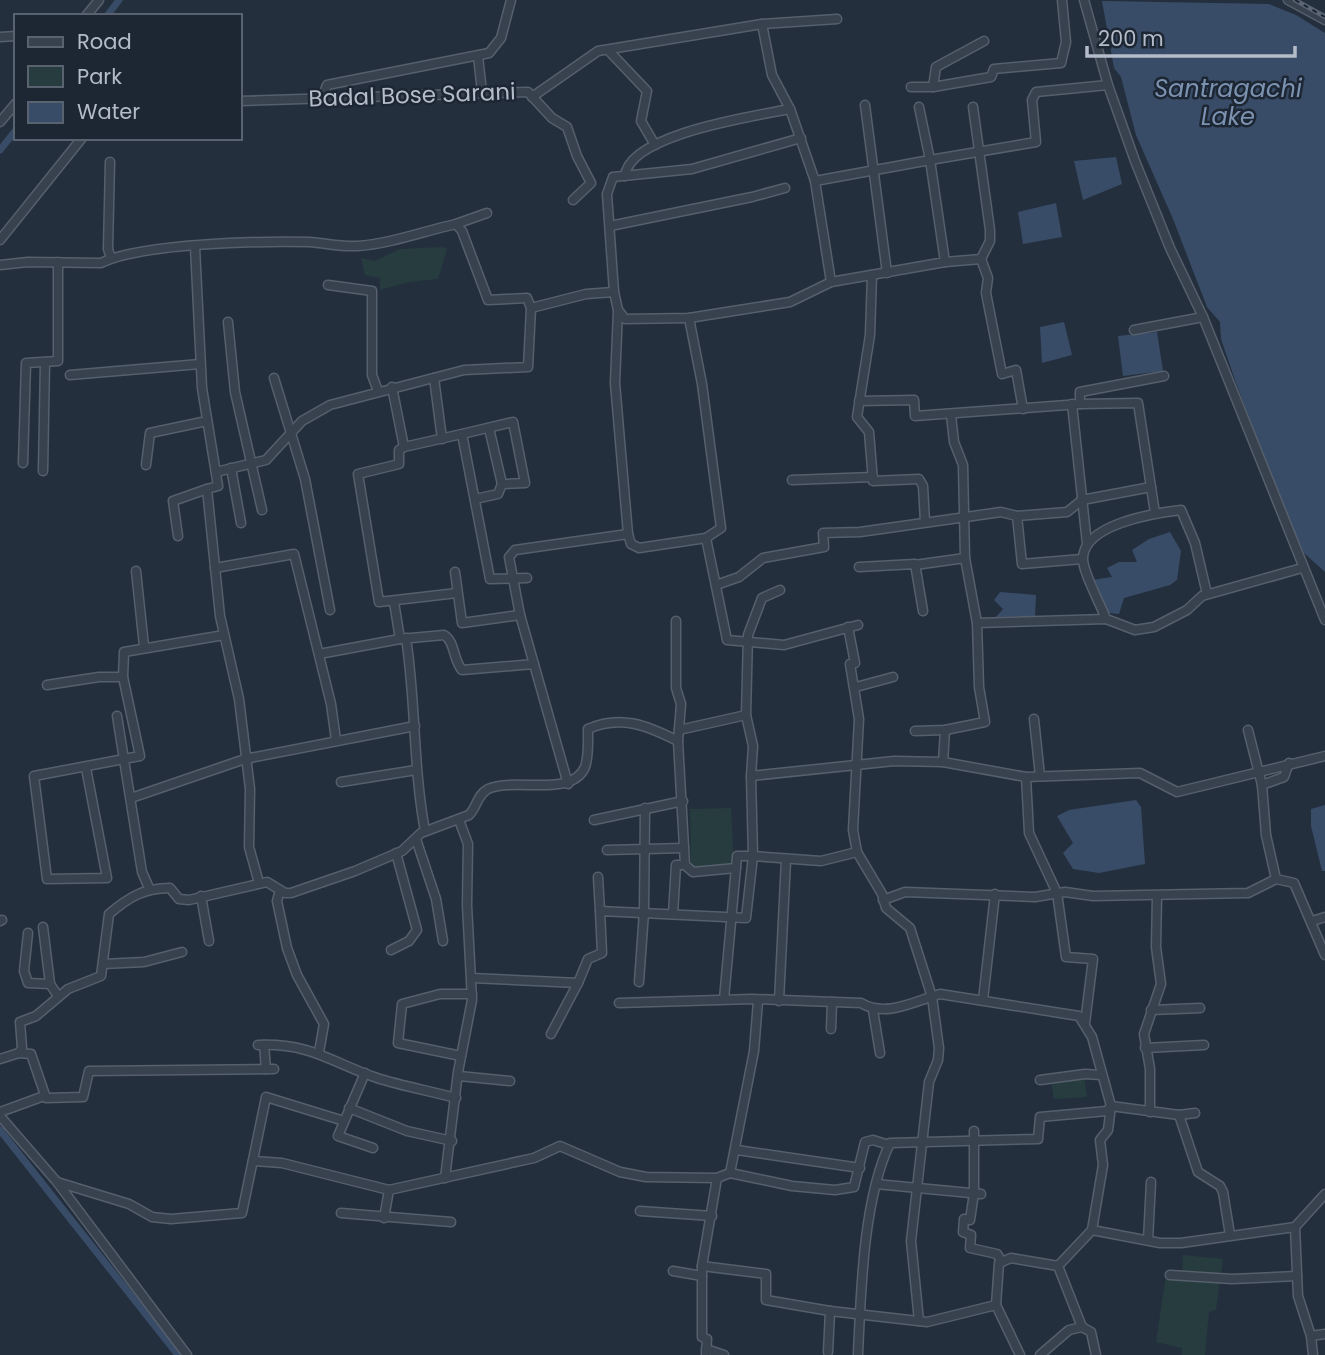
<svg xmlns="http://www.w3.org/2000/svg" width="1325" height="1355" font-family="Poppins,sans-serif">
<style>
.green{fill:#263c3f}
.water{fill:#394c67}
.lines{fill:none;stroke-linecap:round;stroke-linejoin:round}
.canal{stroke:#394c67;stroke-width:7}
.street-casing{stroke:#565f6c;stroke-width:11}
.street{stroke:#38414e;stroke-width:8}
.rail-casing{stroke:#5a6575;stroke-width:4.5}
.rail{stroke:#1d2633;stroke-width:2;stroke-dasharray:5;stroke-linecap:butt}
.labels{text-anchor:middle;stroke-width:5;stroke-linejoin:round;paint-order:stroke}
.street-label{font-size:23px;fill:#b4bcc9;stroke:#1d2633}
.water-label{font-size:24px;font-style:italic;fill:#7c92b1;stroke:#1d2633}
</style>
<rect width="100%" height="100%" fill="#242f3e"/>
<!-- green -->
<g class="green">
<path d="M441 247 447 249 438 279 409 282 380 290V278L365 275 361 258 375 261 400 249Z"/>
<path d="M731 808 734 869 691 873 690 809Z"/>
<path d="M1084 1077 1087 1097 1054 1099 1051 1080Z"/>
<path d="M1183 1255 1223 1259 1216 1310 1209 1312 1205 1355H1182V1348L1156 1342 1166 1275 1182 1278Z"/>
</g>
<!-- water -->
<g class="water">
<path d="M1102 1 1269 4 1296 15 1325 33V572L1304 553 1281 503 1235 380 1221 339 1220 322 1207 307 1173 219 1136 135 1121 77 1114 68Z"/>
<path d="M1116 157 1122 184 1083 200 1074 161Z"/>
<path d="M1056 203 1062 237 1023 244 1018 212Z"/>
<path d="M1064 322 1072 355 1042 363 1040 327Z"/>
<path d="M1157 332 1163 371 1123 376 1118 336Z"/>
<path d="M1170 532 1181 551 1177 580 1170 585 1124 598 1119 614 1100 612 1092 580 1112 577 1107 568 1119 562H1137L1132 550 1149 539Z"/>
<path d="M1000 592 1036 595 1035 616 996 617 1003 609 994 600Z"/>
<path d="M1136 800 1141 807 1145 864 1099 873 1073 869 1063 853 1073 843 1057 816 1069 810Z"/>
<path d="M1325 805V871H1322L1311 826V809Z"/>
</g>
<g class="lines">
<!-- canal -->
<g class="canal">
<path d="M107 16 119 0"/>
<path d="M0 150 16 130"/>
<path d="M0 1130 178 1355"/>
</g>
<defs>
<g id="street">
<path d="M1084 0 1108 85 1135 161 1170 248 1203 317 1325 620"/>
<path d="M1288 0 1325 20"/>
<path d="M86 16 99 0"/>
<path d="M0 37 16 36"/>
<path d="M984 41 936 67 933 87 991 77 994 69 1061 63 1066 42 1062 0"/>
<path d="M608 50 647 91 641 121 655 145"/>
<path d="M478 56 482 92"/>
<path d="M911 87H933"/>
<path d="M532 97 598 51 762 24"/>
<path d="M322 98 327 85 489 53 501 38 511 0"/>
<path d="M240 101 528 92 552 118 567 127 577 156 591 183 573 200"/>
<path d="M865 105 887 273"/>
<path d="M973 107 990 230V241L981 259 988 278 986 293 1002 374 1016 370 1023 409"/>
<path d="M0 122 16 103"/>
<path d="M110 162 108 249 111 258"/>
<path d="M625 176C629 134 755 116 790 109"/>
<path d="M815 181 790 109 772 75 762 24 837 19"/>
<path d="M456 224 487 213"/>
<path d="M610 226 752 197 785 188"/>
<path d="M0 240 82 138"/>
<path d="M195 247 202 388 218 486 207 489 220 616 239 699 250 789 249 847 259 883"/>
<path d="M945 262 981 259"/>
<path d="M0 265 28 262 101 263C142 243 260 241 309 242 325 243 341 247 357 246 390 244 424 231 456 224L462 231 488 300 527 298 531 308 586 294 614 292 618 310 625 319 689 318 790 302 831 282 945 262 930 160 1036 142 1032 100 1036 92 1108 85"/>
<path d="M872 275 870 335 857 417 869 432 873 481 919 479 923 486 925 522"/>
<path d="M831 282 815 181 930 160 919 107"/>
<path d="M328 285 372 291V375L378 391"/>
<path d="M614 292 607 194 613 177 692 169 801 138"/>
<path d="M618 310 615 383 628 534 631 544 639 548 706 538 721 528 702 384 689 318"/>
<path d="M228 322 235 392 262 510"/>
<path d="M1134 330 1203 317"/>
<path d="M70 375 200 364"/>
<path d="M274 378 305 479 330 610"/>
<path d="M434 378 442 439"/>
<path d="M392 387 404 447 462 434 490 579 527 578"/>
<path d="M859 401 914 400 915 416 1080 404 1138 403 1155 513"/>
<path d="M1072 404 1087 544"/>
<path d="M1080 404V392L1164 376"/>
<path d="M489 428 502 484"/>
<path d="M462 434 513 422 525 483 502 484 498 494 475 499"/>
<path d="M404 447 399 450V464L358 474 379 602 457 593"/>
<path d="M23 463 26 363 58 361V262"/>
<path d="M146 465 150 433 207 421"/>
<path d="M231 468 241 523"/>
<path d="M43 471 45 362"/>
<path d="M216 472 266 460 302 421 330 405 464 370 528 367 531 308"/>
<path d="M792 480 873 477"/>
<path d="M178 536 173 501 207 489"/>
<path d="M706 538 727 640 784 645 858 625"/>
<path d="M1082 559 1022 564 1017 516 1067 512 1082 500 1151 487"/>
<path d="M915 565 965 558"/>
<path d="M859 567 915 564 923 611"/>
<path d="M215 568 294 554 331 704 336 740"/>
<path d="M136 571 144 646"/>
<path d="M455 572 462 623 520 615"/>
<path d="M716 585 739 577 763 558 824 547 823 533 860 532 1001 512 1017 516"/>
<path d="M780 590 762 598 748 635 746 715 753 746 751 776 894 761 943 762 1026 777 1140 773 1177 792 1325 756"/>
<path d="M394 602 400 639"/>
<path d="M1106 619C1101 605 1082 571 1083 558 1084 524 1155 513 1181 510L1195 543 1207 594"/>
<path d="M676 621V688L681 704 678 741 685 865 693 872 736 868"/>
<path d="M977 623 1106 619 1135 630 1154 627 1187 610 1202 596 1302 568"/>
<path d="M848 627 855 663 850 664 859 719 853 830 857 852 882 894 886 908 910 928 932 997 939 1048 938 1060 929 1082 911 1241 919 1321"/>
<path d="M406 638C416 703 413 767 425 831"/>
<path d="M319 654 400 639 444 635C455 641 453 660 462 670L534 664"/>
<path d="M47 685 99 677H123"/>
<path d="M856 687 893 677"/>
<path d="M117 716 142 872 149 888"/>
<path d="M1034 719 1040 776"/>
<path d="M679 730 746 715"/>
<path d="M1248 730 1262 785 1266 835 1276 879"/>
<path d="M915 731 945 730 985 722 979 687 977 623 965 558 963 465 954 442 951 415"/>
<path d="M943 762 945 730"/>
<path d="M86 768 107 878 47 879 34 776 140 756 123 677 124 652 224 635"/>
<path d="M1026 777 1029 833 1057 893 1066 957 1093 959 1085 1023"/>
<path d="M341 782 416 770"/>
<path d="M568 784 520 615 509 557 515 550 628 534"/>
<path d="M1262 785 1284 777 1289 763"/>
<path d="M131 798 245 759 415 726"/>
<path d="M594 820 683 801"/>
<path d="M416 839 436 899 443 941"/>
<path d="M607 850 684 848"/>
<path d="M598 877 600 911"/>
<path d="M280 890 277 901 287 948 297 975 324 1024 319 1052"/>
<path d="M201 896 209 941"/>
<path d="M883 900 905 892 1035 897 1065 892 1093 896 1248 893 1276 879 1294 883 1325 955"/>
<path d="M673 914 676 865H685"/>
<path d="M0 921 2 920"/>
<path d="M1312 921 1325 917"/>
<path d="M43 927 50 984 58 996"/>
<path d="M28 933 24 971 28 983 50 984"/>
<path d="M391 950 409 941 417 930 396 853"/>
<path d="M103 964 144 962 182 952"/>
<path d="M472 978 578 983 551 1034"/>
<path d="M639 982 644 912 645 808"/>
<path d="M578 983 588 959 602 953 600 911 746 918 753 856 821 861 857 852"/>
<path d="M724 999 737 856H753L751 776"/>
<path d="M983 1000 995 894"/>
<path d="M779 1001 786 860"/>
<path d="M619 1003 752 999 861 1003C886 1018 915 1001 940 994L1079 1016 1092 1037 1111 1106 1108 1130 1100 1140 1103 1165 1092 1230"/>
<path d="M873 1010 880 1053"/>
<path d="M1151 1010 1200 1008"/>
<path d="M831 1029 832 1002"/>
<path d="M258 1045C312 1043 330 1062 377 1078 402 1086 430 1091 456 1098"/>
<path d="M264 1045 266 1069"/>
<path d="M1145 1048 1204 1045"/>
<path d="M19 1053 22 1048 20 1022 36 1016 68 989 101 976 109 914C129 897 144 888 170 888L179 899 189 900 267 882 285 893H291L355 871 402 851 421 833 469 815C477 807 477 795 488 789 515 777 572 798 585 767 589 756 588 741 588 729 621 714 648 726 678 741"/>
<path d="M461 1056 398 1043 402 1004 440 994H472"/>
<path d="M0 1059 19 1053 31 1054 46 1098 83 1097 89 1071 274 1069"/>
<path d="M365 1073 338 1136 373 1148"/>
<path d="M459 1076 510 1081"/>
<path d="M1040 1080 1085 1074 1101 1075"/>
<path d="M349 1108 407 1131 452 1141"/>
<path d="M0 1112 44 1096"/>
<path d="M1150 1112V1069L1144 1034 1161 984 1156 947 1157 896"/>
<path d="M1179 1115 1198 1172 1220 1186 1223 1192 1230 1235"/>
<path d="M0 1116 57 1182 187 1355"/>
<path d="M974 1131V1193L970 1220 964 1219 963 1232 971 1235 970 1248 997 1254 1002 1262"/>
<path d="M737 1150 860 1168"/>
<path d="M253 1161 282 1163 389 1190 534 1158 560 1146 620 1172 646 1177 717 1178 730 1173 792 1186 835 1190 854 1187 865 1142 873 1140 889 1145"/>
<path d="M730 1173 754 1051 758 1001"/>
<path d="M445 1178 458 1072 472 1000 467 905 468 844 459 820"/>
<path d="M57 1182 129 1204 152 1217 171 1219 242 1213 266 1097 344 1121"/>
<path d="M876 1184 981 1194"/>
<path d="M640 1211 712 1216"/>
<path d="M341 1213 451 1222"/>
<path d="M384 1218 389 1190"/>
<path d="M1148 1240 1151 1182"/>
<path d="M702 1266 766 1274V1300L830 1311"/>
<path d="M673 1271 702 1276"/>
<path d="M1170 1275 1232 1279 1297 1276"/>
<path d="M1082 1327 1091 1332 1096 1355"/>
<path d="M1311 1336 1325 1334"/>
<path d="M706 1349 724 1355"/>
<path d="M828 1352 830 1311 927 1322 996 1305"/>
<path d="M858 1354C861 1291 863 1200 890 1143L1038 1139 1040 1117 1107 1111 1111 1106 1179 1115 1195 1113"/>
<path d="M706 1355 707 1339 702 1337V1266L717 1178"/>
<path d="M1020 1355 996 1305 999 1263 1011 1258 1058 1266"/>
<path d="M1040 1355 1069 1330 1082 1327 1058 1266 1092 1230 1160 1243H1181L1295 1227"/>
<path d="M1313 1355 1311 1336 1298 1296 1295 1227 1325 1194"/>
</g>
</defs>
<!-- street casing -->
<use href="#street" class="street-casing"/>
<!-- street -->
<use href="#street" class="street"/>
<defs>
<path id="rail" d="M1295 0 1325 17"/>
</defs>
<!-- rail casing -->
<use href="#rail" class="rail-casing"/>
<!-- rail -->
<use href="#rail" class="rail"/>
</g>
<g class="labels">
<!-- street labels -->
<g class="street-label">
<text transform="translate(412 95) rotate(-2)" y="8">Badal Bose Sarani</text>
</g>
<!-- water labels -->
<g class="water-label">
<text x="1228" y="97">Santragachi<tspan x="1228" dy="28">Lake</tspan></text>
</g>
</g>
<!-- legend -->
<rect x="14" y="14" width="228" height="126" fill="#1d2633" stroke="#59626f" stroke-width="2"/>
<rect x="28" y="37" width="35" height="10" fill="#38414e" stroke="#59626f" stroke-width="2"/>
<text x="77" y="49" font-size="21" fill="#b4bcc9">Road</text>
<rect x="28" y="66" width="35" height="21" fill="#263c3f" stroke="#59626f" stroke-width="2"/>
<text x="77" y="84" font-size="21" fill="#b4bcc9">Park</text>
<rect x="28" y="102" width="35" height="21" fill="#394c67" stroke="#59626f" stroke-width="2"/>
<text x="77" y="119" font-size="21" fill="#b4bcc9">Water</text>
<!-- scale -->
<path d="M1087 46v10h208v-10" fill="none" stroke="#b4bcc9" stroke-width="3.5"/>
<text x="1098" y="46" font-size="21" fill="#b4bcc9" stroke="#1d2633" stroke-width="5" paint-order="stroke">200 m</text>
</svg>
